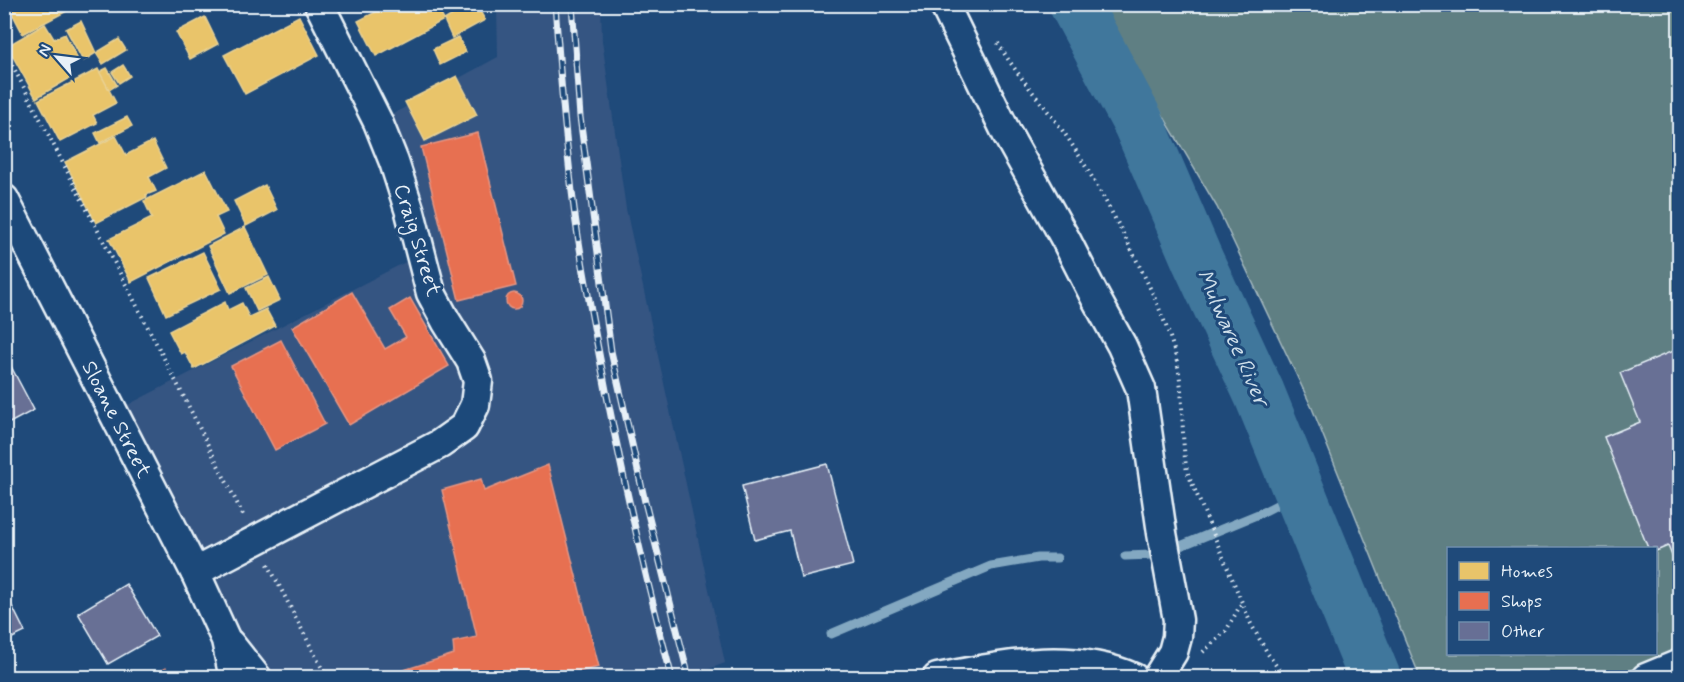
<svg xmlns="http://www.w3.org/2000/svg" width="1684" height="682" font-family="Mynerve,sans-serif">
<style>
.built{fill:#355582}
.green{fill:#5f7f83;stroke:#a4b8be;stroke-width:1.5;fill-rule:evenodd}
.homes{fill:#e9c46a;stroke:#e9d295;stroke-width:1.5}
.shops{fill:#e76f51;stroke:#e79683;stroke-width:1.5}
.lines{fill:none;stroke-linecap:round;stroke-linejoin:round}
.stream{stroke:#83a8c1;stroke-width:9}
.river{stroke:#40779c;stroke-width:52}
.building{fill:#676f95;stroke:#e8f1f8;stroke-width:1.5}
.minor-casing{stroke:#e8f1f8;stroke-width:33}
.path{stroke:#e8f1f8;stroke-width:4;stroke-dasharray:1.5 4.5;stroke-linecap:butt}
.minor{stroke:#1f4a7a;stroke-width:28}
.rail-casing{stroke:#e8f1f8;stroke-width:7}
.rail{stroke:#1f4a7a;stroke-width:4.5;stroke-dasharray:14;stroke-linecap:butt}
.labels{text-anchor:middle;stroke-width:6;stroke-linejoin:round;paint-order:stroke}
.street-label{font-size:21px;fill:#e8f1f8;stroke:#1f4a7a}
.water-label{font-size:22px;font-style:italic;fill:#cfdfea;stroke:#1f4a7a}
</style>
<rect width="100%" height="100%" fill="#1f4a7a"/>
<filter id="ink" filterUnits="userSpaceOnUse"><feTurbulence type="fractalNoise" baseFrequency=".0167" numOctaves="2"/><feDisplacementMap in="SourceGraphic" scale="12" xChannelSelector="R" yChannelSelector="G"/><feConvolveMatrix kernelMatrix="1 2 1 2 8 2 1 2 1" color-interpolation-filters="sRGB"/></filter>
<g filter="url(#ink)">
<!-- built -->
<path class="built" d="M497 5H601L602 41 626 209 725 663 685 678 247 677 114 412 421 254 378 122 498 57Z"/>
<!-- green -->
<path class="green" d="M1098 5H1679V677H1420L1312 408 1217 207ZM1448 548H1656V654H1448Z"/>
<!-- homes -->
<g class="homes">
<path d="M4 4H80L23 34 13 15 10 17Z"/>
<path d="M391 4H435L444 20 376 56 358 21Z"/>
<path d="M471 4H476L485 20 452 38 444 20Z"/>
<path d="M299 16 319 55 245 94 224 55Z"/>
<path d="M205 17 218 44 190 59 176 32Z"/>
<path d="M81 21 96 53 83 61 66 29Z"/>
<path d="M45 24 54 39 65 34 77 58 65 64 72 77 36 98 7 46Z"/>
<path d="M458 37 466 52 440 65 433 49Z"/>
<path d="M119 39 126 50 103 64 96 53Z"/>
<path d="M123 65 130 76 119 83 112 72Z"/>
<path d="M107 68 117 85 109 90 99 72Z"/>
<path d="M98 69 116 103 93 115 97 123 60 142 38 100Z"/>
<path d="M457 76 477 115 425 141 405 102Z"/>
<path d="M127 117 132 126 100 143 95 133Z"/>
<path d="M116 136 126 155 153 141 166 168 149 177 156 191 146 195 147 197 96 223 65 162Z"/>
<path d="M206 170 227 212 216 217 224 234 131 282 109 239 152 218 144 201Z"/>
<path d="M265 185 277 210 246 226 234 201Z"/>
<path d="M245 227 268 275 230 293 208 246Z"/>
<path d="M203 252 221 289 166 315 149 278Z"/>
<path d="M269 277 280 300 257 311 246 288Z"/>
<path d="M225 302 228 310 242 303 249 317 266 309 275 326 194 369 185 352 181 354 169 331Z"/>
</g>
<!-- shops -->
<g class="shops">
<path d="M478 133 516 286 459 300 421 147Z"/>
<path d="M352 292 385 349 406 337 390 310 410 298 449 366 349 425 292 327Z"/>
<circle cx="514" cy="301" r="8"/>
<path d="M281 340 325 424 275 450 231 366Z"/>
<path d="M548 465 599 667 577 672 578 678H379L454 654 453 642 477 637 442 490 481 479 484 491Z"/>
<path d="M166 668 171 678H149Z"/>
</g>
<g class="lines">
<!-- stream -->
<g class="stream">
<path d="M1125 556 1152 555 1178 547 1261 513 1300 493"/>
<path d="M831 634 991 566 1038 558H1057"/>
</g>
<!-- river -->
<path class="river" d="M1075 4 1139 124 1197 259 1259 393 1375 678"/>
</g>
<!-- building -->
<g class="building">
<path d="M1680 348V575L1668 546 1656 551V548H1648L1604 437 1640 422 1620 373Z"/>
<path d="M6 357 34 410 4 426V358Z"/>
<path d="M827 464 853 565 801 578 790 531 755 540 742 486Z"/>
<path d="M126 584 157 636 108 664 78 613Z"/>
<path d="M4 590 25 632 4 642Z"/>
</g>
<g class="lines">
<defs>
<g id="minor">
<path d="M944 4 1007 134 1066 240 1095 297 1122 346 1141 389 1162 533 1178 620 1177 637 1173 652 1157 678"/>
<path d="M4 199 195 572 226 640 234 678"/>
<path d="M195 572 440 444 464 427 475 405 478 381 471 361 446 321 431 293 410 212 394 162 378 122 319 4"/>
<path d="M230 644 257 678"/>
<path d="M937 678C1002 666 1071 650 1134 678"/>
<path d="M1646 678 1680 664"/>
</g>
</defs>
<!-- minor casing -->
<use href="#minor" class="minor-casing"/>
<!-- path -->
<g class="path">
<path d="M998 43C1017 76 1043 103 1065 134 1090 171 1111 210 1131 249 1149 285 1168 323 1177 362 1185 398 1180 435 1187 471L1251 624 1268 654 1285 678"/>
<path d="M4 49 184 397 244 517"/>
<path d="M268 564 327 678"/>
<path d="M1203 652 1226 631 1241 604"/>
</g>
<!-- minor -->
<use href="#minor" class="minor"/>
<defs>
<g id="rail">
<path d="M555 4C560 75 566 146 575 216 582 264 591 312 600 359 620 467 644 572 672 678"/>
<path d="M572 4 580 117 611 351 645 502 689 678"/>
</g>
</defs>
<!-- rail casing -->
<use href="#rail" class="rail-casing"/>
<!-- rail -->
<use href="#rail" class="rail"/>
</g>
</g>
<g class="labels">
<!-- street labels -->
<g class="street-label">
<text transform="translate(418 240) rotate(73)" y="7">Craig Street</text>
<text transform="translate(117 419) rotate(63)" y="7">Sloane Street</text>
</g>
<!-- water labels -->
<g class="water-label">
<text transform="translate(1234 337) rotate(66)" y="8">Mulwaree River</text>
</g>
</g>
<!-- margin -->
<rect width="1684" height="682" fill="none" stroke="#1f4a7a" stroke-width="24"/>
<rect x="12" y="12" width="1660" height="658" fill="none" stroke="#e8f1f8" stroke-width="2" filter="url(#ink)"/>
<!-- legend -->
<rect x="1447" y="547" width="210" height="108" fill="#1f4a7a" stroke="#6f8dac" stroke-width="1.5"/>
<rect x="1459" y="562" width="30" height="18" fill="#e9c46a" stroke="#6f8dac" stroke-width="1.5"/>
<text x="1501" y="577" font-size="18" fill="#e8f1f8">Homes</text>
<rect x="1459" y="592" width="30" height="18" fill="#e76f51" stroke="#6f8dac" stroke-width="1.5"/>
<text x="1501" y="607" font-size="18" fill="#e8f1f8">Shops</text>
<rect x="1459" y="622" width="30" height="18" fill="#676f95" stroke="#6f8dac" stroke-width="1.5"/>
<text x="1501" y="637" font-size="18" fill="#e8f1f8">Other</text>
<!-- north arrow -->
<g transform="translate(57 57) rotate(298)" stroke="#1f4a7a" stroke-width="4.5" paint-order="stroke">
<path d="M0-4.5L10 22L0 15L-10 22Z" fill="#e8f1f8"/>
<text y="-9" font-size="16" font-weight="bold" text-anchor="middle" fill="#e8f1f8">N</text>
</g>
</svg>
